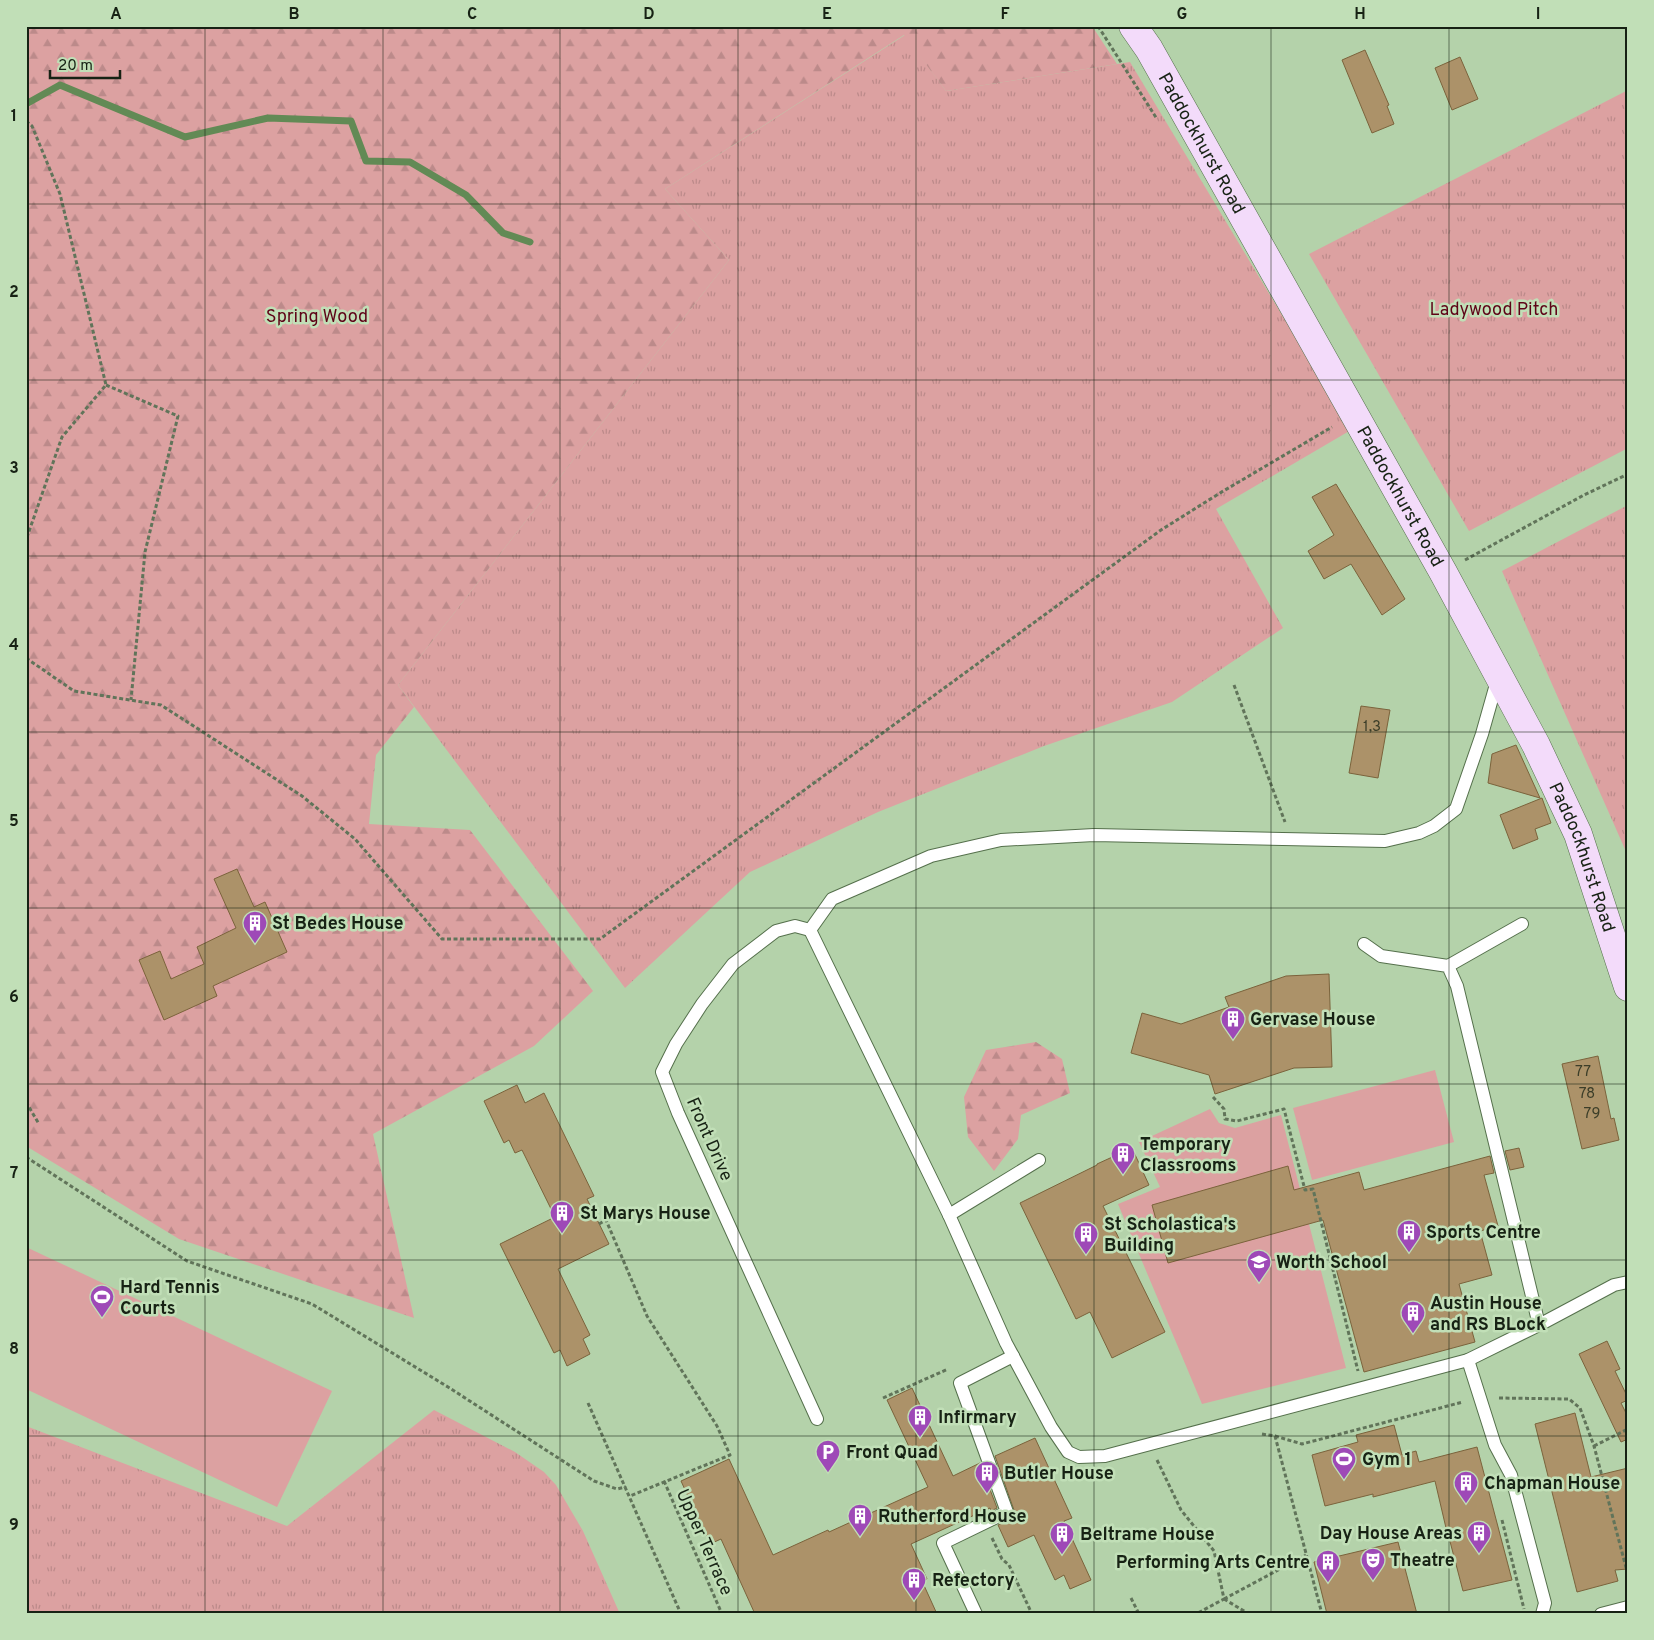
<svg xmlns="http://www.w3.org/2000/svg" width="1654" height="1640" font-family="Overpass,sans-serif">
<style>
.grass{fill:url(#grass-tufts)}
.forest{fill:url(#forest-firs)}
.pitch{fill:#dca1a1}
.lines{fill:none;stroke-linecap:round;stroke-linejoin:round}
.stream{stroke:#628a55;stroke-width:7}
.building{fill:#ac9269;stroke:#7b633c}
.service-casing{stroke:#55704c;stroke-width:14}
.secondary-casing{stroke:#55704c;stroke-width:29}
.path{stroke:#61745a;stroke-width:3;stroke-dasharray:4 2.5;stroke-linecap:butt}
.service{stroke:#fff;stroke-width:12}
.secondary{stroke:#f3dbfa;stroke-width:28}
.grid{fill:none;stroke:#172214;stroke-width:1;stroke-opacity:0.55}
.labels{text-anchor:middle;stroke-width:5;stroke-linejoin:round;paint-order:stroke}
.number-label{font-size:15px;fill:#3c3e29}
.street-label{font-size:18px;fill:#172214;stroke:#c1dfb7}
.park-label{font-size:18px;fill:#5e0317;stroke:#c1dfb7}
.poi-label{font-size:18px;font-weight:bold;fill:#172214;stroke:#c1dfb7;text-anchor:start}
.neatline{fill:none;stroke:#172214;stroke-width:2}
.grid-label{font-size:16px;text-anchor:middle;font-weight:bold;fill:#172214}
</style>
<defs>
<pattern id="grass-tufts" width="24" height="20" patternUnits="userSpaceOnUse" patternTransform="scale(1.25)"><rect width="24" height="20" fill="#dca1a1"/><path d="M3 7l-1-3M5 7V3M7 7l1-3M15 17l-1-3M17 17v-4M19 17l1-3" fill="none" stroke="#bc8a8a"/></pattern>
<pattern id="forest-firs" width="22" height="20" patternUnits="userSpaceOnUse" patternTransform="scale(1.25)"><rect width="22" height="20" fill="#dca1a1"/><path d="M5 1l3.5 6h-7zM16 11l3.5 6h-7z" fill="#bc8a8a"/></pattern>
</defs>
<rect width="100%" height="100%" fill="#b4d2aa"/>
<!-- grass -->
<g class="grass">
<path d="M905 35 946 91 1130 62 1351 430 1216 509 1283 628 1172 702 1044 746 878 812 750 872 625 988 398 685 729 260 665 189Z"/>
<path d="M1628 90V448L1469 531 1309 254Z"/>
<path d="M1628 505V856L1502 571Z"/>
<path d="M434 1410 515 1452 544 1472 556 1485 583 1531 620 1614H26V1426L287 1526Z"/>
</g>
<!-- forest -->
<g class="forest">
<path d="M26 26H1092L1117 64 946 91 904 35 665 189 729 260 398 685 414 707 376 755 369 824 470 830 593 991 534 1046 373 1134 414 1318 179 1239 26 1146Z"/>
<path d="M1036 1042 1062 1059 1070 1093 1021 1115 1018 1139 994 1171 968 1137 964 1097 986 1050Z"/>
</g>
<!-- pitch -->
<g class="pitch">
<path d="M1435 1070 1454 1142 1312 1180 1293 1108Z"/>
<path d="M1210 1109 1219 1123 1235 1128 1281 1115 1346 1368 1202 1404 1118 1204 1160 1187 1139 1142Z"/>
<path d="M26 1247 332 1391 277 1507 26 1389Z"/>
</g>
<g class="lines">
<!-- stream -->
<path class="stream" d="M26 104 60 85 185 137 268 118 351 121 366 161 410 162 466 195 503 233 530 242"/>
</g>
<!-- building -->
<g class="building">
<path d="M1365 50 1389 105 1387 106 1394 124 1372 133 1342 60Z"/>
<path d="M1460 57 1478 99 1452 110 1435 68Z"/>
<path d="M1336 484 1405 599 1382 615 1351 564 1324 579 1308 551 1334 535 1312 497Z"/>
<path d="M1361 706 1390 710 1378 778 1349 773Z"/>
<path d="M1516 745 1540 798 1488 783 1492 754Z"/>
<path d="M1542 798 1551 823 1535 829 1538 839 1513 849 1500 815Z"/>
<path d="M237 869 254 907 265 902 287 952 213 986 217 996 164 1020 139 960 160 951 171 979 204 964 197 947 236 928 214 879Z"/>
<path d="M1329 974 1332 1067 1294 1068 1215 1094 1209 1075 1131 1053 1142 1013 1181 1024 1229 1007 1225 997 1286 976Z"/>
<path d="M1598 1056 1611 1119 1614 1118 1619 1140 1582 1149 1562 1064Z"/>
<path d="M517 1085 525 1103 544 1093 594 1196 587 1199 609 1244 558 1269 590 1335 583 1339 590 1354 567 1366 560 1350 554 1353 500 1244 555 1217 522 1150 515 1153 509 1140 504 1143 484 1101Z"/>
<path d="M1132 1148 1149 1185 1103 1206 1165 1332 1112 1358 1090 1312 1076 1319 1020 1203 1097 1165V1164Z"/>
<path d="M1519 1148 1524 1167 1510 1170 1505 1151Z"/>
<path d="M1490 1156 1494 1173 1484 1175 1498 1226 1480 1231 1492 1275 1459 1284 1475 1342 1364 1372 1323 1220 1168 1263 1152 1205 1288 1166 1294 1190 1359 1172 1364 1190Z"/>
<path d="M1607 1341 1620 1369 1615 1371 1628 1398V1400L1621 1403 1628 1417V1439L1621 1442 1579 1354Z"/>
<path d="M912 1388 953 1476 980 1463 997 1508 991 1511 990 1508 911 1544 927 1579 922 1581 937 1614H755L721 1539 710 1544 681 1481 729 1459 773 1555 828 1530 829 1532 928 1487 887 1400Z"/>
<path d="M1575 1413 1591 1477 1628 1468V1569L1615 1570 1618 1581 1577 1592 1535 1424Z"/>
<path d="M1394 1425 1402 1455 1416 1451 1419 1462 1477 1447 1512 1580 1463 1591 1447 1530 1450 1529 1446 1528 1435 1481 1373 1497V1494L1325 1506 1312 1455 1358 1442 1356 1435Z"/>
<path d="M1035 1438 1072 1518 1064 1521 1091 1580 1070 1589 1064 1575 1055 1580 1034 1535 1008 1547 998 1525 1011 1519 1015 1513 995 1456Z"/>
<path d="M1398 1542 1417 1614H1327L1314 1562Z"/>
</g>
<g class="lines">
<defs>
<g id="service">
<path d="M810 930 949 1215 1006 1343 1051 1427 1068 1452 1079 1457 1105 1456 1468 1360 1539 1325 1614 1285 1628 1282"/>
<path d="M810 930 832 899 931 856 1001 840 1094 835 1385 841 1419 833 1434 826 1456 809 1482 734 1495 688 1501 681"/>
<path d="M810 930 795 926 776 931 733 964 702 1004 676 1044 662 1072 678 1113 817 1419"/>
<path d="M1364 944 1381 956 1448 966 1457 986 1539 1325"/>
<path d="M1448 966 1522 924"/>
<path d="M949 1215 1039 1160"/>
<path d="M1468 1360 1495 1445 1511 1475 1545 1603 1542 1614"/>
<path d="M976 1614 943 1543 1007 1512 960 1383 1013 1356"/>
<path d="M1601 1614 1628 1607"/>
</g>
<g id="secondary">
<path id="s1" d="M1133 26 1149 49 1443 572 1536 745 1578 834 1628 987"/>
</g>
</defs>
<!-- service casing -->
<use href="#service" class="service-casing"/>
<!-- secondary casing -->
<use href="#secondary" class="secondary-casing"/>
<!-- path -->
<g class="path">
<path d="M1098 26 1157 119"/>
<path d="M26 121 32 126 60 194 106 385 62 437 26 540"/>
<path d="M106 385 178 416 145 552 131 700"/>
<path d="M1465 560 1584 495 1628 474"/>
<path d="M26 658 74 691 161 705 302 796 355 839 442 939H600L1161 530 1220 493 1332 427"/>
<path d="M1234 685 1285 822"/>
<path d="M1213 1097 1224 1109 1225 1119 1237 1121 1284 1109 1305 1190 1313 1189 1358 1371"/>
<path d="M26 1102 39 1124"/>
<path d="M26 1157 187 1261 312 1304 448 1387 594 1481 617 1489 625 1487 681 1614"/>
<path d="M599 1224 606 1220 647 1316 717 1426 730 1455 630 1496"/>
<path d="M883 1398 948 1369"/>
<path d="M1499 1398 1569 1399 1580 1408 1594 1446 1628 1575"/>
<path d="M588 1403 625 1487"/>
<path d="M1262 1434 1275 1436 1322 1614"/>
<path d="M1275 1436 1302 1444 1463 1402"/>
<path d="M1594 1446 1628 1429"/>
<path d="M1157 1460 1181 1510 1214 1551 1224 1599 1196 1614"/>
<path d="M664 1481 722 1614"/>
<path d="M1502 1520 1524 1609"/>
<path d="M992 1538 1002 1559 1009 1565 1032 1614"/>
<path d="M1131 1598 1139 1614"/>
<path d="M1224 1599 1306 1555"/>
<path d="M1224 1599 1249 1614"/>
</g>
<!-- service -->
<use href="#service" class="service"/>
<!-- secondary -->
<use href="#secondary" class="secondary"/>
</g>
<!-- grid -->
<path class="grid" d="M205 26V1614M383 26V1614M560 26V1614M738 26V1614M916 26V1614M1094 26V1614M1271 26V1614M1449 26V1614M26 204H1628M26 380H1628M26 556H1628M26 732H1628M26 908H1628M26 1084H1628M26 1260H1628M26 1436H1628"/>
<!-- icons -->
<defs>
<symbol id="building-pin" viewBox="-11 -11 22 30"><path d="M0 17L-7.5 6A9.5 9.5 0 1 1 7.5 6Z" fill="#9e49b7" stroke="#c1dfb7"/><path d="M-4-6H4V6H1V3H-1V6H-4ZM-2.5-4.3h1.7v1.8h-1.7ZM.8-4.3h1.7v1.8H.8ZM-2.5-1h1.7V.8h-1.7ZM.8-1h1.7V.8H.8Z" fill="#fff"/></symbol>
<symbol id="school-pin" viewBox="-11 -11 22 30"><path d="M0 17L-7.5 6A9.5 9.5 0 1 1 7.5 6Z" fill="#9e49b7" stroke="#c1dfb7"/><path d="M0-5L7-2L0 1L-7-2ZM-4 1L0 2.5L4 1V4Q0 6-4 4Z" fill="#fff"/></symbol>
<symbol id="stadium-pin" viewBox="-11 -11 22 30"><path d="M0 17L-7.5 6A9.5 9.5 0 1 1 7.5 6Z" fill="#9e49b7" stroke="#c1dfb7"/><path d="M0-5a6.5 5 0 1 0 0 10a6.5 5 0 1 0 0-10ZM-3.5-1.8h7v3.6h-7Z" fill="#fff"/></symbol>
<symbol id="parking-pin" viewBox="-11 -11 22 30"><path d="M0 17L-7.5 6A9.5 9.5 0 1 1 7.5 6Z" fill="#9e49b7" stroke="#c1dfb7"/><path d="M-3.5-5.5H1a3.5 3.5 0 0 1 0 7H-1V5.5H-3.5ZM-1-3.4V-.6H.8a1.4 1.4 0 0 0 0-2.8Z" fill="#fff"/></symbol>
<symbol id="theatre-pin" viewBox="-11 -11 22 30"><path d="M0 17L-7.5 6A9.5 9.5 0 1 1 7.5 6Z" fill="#9e49b7" stroke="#c1dfb7"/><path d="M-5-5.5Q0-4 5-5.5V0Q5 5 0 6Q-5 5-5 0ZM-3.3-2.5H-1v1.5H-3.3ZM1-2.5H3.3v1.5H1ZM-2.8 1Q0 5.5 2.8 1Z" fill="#fff"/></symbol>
</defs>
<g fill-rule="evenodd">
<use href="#building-pin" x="241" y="909" width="28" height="38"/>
<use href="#building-pin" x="1219" y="1005" width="28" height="38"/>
<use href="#building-pin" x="1109" y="1140" width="28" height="38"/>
<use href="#building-pin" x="548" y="1199" width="28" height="38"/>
<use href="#building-pin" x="1395" y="1218" width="28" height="38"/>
<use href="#building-pin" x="1072" y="1220" width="28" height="38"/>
<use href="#school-pin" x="1245" y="1248" width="28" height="38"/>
<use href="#stadium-pin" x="88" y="1283" width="28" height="38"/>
<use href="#building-pin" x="1399" y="1299" width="28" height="38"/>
<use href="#building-pin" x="906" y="1403" width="28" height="38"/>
<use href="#parking-pin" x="814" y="1438" width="28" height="38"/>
<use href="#stadium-pin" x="1330" y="1445" width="28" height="38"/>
<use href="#building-pin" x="973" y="1459" width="28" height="38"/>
<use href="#building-pin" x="1452" y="1469" width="28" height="38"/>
<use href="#building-pin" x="846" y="1502" width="28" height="38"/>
<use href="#building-pin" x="1465" y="1519" width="28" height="38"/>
<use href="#building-pin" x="1048" y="1520" width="28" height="38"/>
<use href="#theatre-pin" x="1359" y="1546" width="28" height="38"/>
<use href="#building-pin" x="1314" y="1548" width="28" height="38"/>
<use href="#building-pin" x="900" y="1566" width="28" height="38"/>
</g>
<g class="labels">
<!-- number labels -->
<g class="number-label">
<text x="1372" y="731">1,3</text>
<text x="1583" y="1076">77</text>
<text x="1587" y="1098">78</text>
<text x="1592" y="1118">79</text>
</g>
<!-- street labels -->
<g class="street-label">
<text dy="6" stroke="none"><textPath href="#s1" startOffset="136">Paddockhurst Road</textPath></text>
<text dy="6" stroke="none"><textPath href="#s1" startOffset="541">Paddockhurst Road</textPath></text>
<text dy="6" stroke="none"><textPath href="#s1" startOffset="946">Paddockhurst Road</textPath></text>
<text transform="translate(710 1139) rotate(66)" y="6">Front Drive</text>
<text transform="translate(705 1542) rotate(66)" y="6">Upper Terrace</text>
</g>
<!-- park labels -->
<g class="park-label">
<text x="1494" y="315">Ladywood Pitch</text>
<text x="317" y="322">Spring Wood</text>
</g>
<!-- poi labels -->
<g class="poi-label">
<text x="272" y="929">St Bedes House</text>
<text x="1250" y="1025">Gervase House</text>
<text x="1140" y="1150">Temporary<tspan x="1140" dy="21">Classrooms</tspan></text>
<text x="580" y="1219">St Marys House</text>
<text x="1104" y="1230">St Scholastica's<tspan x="1104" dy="21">Building</tspan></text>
<text x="1426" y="1238">Sports Centre</text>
<text x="1276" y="1268">Worth School</text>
<text x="120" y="1293">Hard Tennis<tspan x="120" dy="21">Courts</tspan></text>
<text x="1430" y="1309">Austin House<tspan x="1430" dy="21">and RS BLock</tspan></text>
<text x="938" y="1423">Infirmary</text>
<text x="846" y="1458">Front Quad</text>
<text x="1362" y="1465">Gym 1</text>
<text x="1004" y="1479">Butler House</text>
<text x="1484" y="1489">Chapman House</text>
<text x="878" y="1522">Rutherford House</text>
<text x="1462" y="1539" text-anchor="end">Day House Areas</text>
<text x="1080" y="1540">Beltrame House</text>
<text x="1390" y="1566">Theatre</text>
<text x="1310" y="1568" text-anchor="end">Performing Arts Centre</text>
<text x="932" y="1586">Refectory</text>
</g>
</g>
<!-- border -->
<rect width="1654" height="1640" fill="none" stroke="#c1dfb7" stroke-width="55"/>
<!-- scale -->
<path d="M50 70v8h70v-8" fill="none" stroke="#172214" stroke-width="2.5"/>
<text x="58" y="70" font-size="15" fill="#172214" stroke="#c1dfb7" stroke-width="4" paint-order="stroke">20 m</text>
<rect x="28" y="28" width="1598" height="1584" class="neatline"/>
<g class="grid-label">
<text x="116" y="19">A</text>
<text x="294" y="19">B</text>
<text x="472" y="19">C</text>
<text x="649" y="19">D</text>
<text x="827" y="19">E</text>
<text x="1005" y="19">F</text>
<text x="1182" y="19">G</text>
<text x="1360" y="19">H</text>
<text x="1538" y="19">I</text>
<text x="14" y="121">1</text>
<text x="14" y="297">2</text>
<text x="14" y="473">3</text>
<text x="14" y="650">4</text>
<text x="14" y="826">5</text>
<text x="14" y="1002">6</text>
<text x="14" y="1178">7</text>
<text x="14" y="1354">8</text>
<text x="14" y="1530">9</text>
</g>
</svg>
